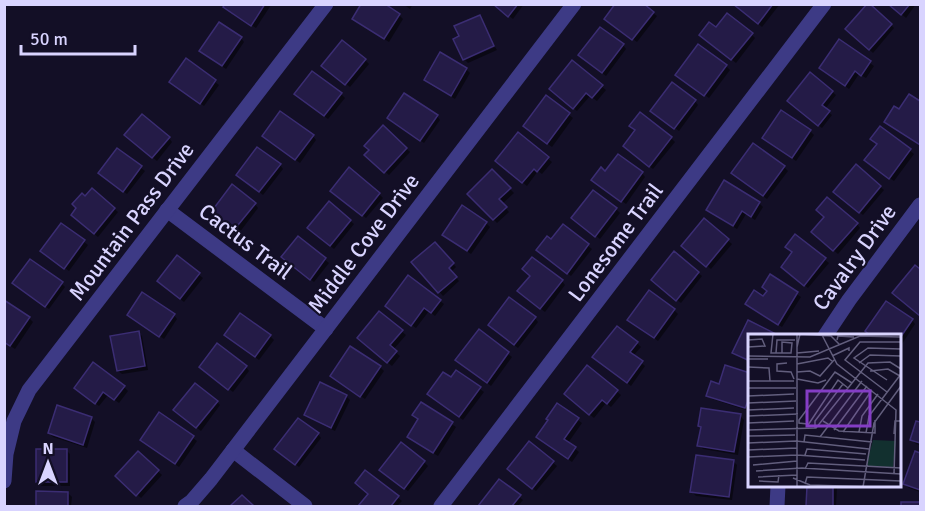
<svg xmlns="http://www.w3.org/2000/svg" width="925" height="511" font-family="Signika,sans-serif">
<style>
.shadow{fill:#0007}
.building{fill:#241b47;stroke:#3b2d73;stroke-width:1.5}
.lines{fill:none;stroke-linecap:round;stroke-linejoin:round}
.minor{stroke:#3d3a85;stroke-width:15}
.labels{text-anchor:middle;stroke-width:4.5;stroke-linejoin:round;paint-order:stroke}
.street-label{font-size:22px;fill:#d9d4ff;stroke:#130f26}
.inset-road{fill:none;stroke:#625e7d;stroke-width:1.5}
.view{fill:#843dc5;fill-opacity:0.15;stroke:#843dc5;stroke-width:3}
.inset-edge{fill:none;stroke:#d9d4ff;stroke-width:3}
</style>
<rect width="100%" height="100%" fill="#130f26"/>
<!-- shadow -->
<g class="shadow">
<path d="M227 4H270L271 5 256 28 229 11Z"/>
<path d="M403 4H413L410 9Z"/>
<path d="M494 4H524L513 19Z"/>
<path d="M735 4H780L762 27Z"/>
<path d="M890 4H916L906 18Z"/>
<path d="M653 13 657 16 637 42 610 22Z"/>
<path d="M399 15 403 19 389 42 357 22 354 19Z"/>
<path d="M891 25 894 28 873 53 847 29Z"/>
<path d="M716 29 752 35 755 38 736 63 705 38Z"/>
<path d="M241 38 244 42 226 69 205 55Z"/>
<path d="M839 41 874 66 866 78 859 74 849 89 821 68Z"/>
<path d="M623 45 626 49 606 76 584 59Z"/>
<path d="M495 47 497 50 468 63 465 60Z"/>
<path d="M186 60 219 85 204 106 174 85Z"/>
<path d="M365 60 369 64 350 87 327 69Z"/>
<path d="M572 62 606 90 597 101 590 96 577 111 554 93Z"/>
<path d="M726 66 730 70 709 98 681 78Z"/>
<path d="M466 69 470 73 455 99 429 84 425 80Z"/>
<path d="M810 74 836 95 825 109 832 115 822 128 793 105Z"/>
<path d="M341 94 345 98 328 119 300 98Z"/>
<path d="M909 96 920 102V145L890 126 886 122 900 111Z"/>
<path d="M546 97 573 118 552 147 529 130Z"/>
<path d="M695 101 698 105 679 131 656 114Z"/>
<path d="M437 116 440 120 424 143 392 122Z"/>
<path d="M383 127 410 152 389 175 366 155Z"/>
<path d="M880 128 914 154 894 181 870 164 878 144Z"/>
<path d="M810 131 814 135 796 161 763 138Z"/>
<path d="M519 135 552 162 542 174 538 171 527 186 501 165Z"/>
<path d="M313 136 316 140 300 163 268 140Z"/>
<path d="M169 138 172 142 157 161 130 139Z"/>
<path d="M671 138 675 142 653 169 628 150Z"/>
<path d="M280 165 283 169 263 195 242 178Z"/>
<path d="M784 167 788 171 767 199 736 177Z"/>
<path d="M856 167 884 190 863 215 839 195Z"/>
<path d="M141 168 145 171 127 194 103 176Z"/>
<path d="M492 171 514 193 502 204 509 212 497 223 469 194Z"/>
<path d="M606 173H642L645 177 626 204 597 183Z"/>
<path d="M92 190 118 212 98 237 76 219Z"/>
<path d="M336 194H379L383 198 366 218Z"/>
<path d="M329 203 354 224 334 249 313 232Z"/>
<path d="M759 203 763 207 755 220 746 214 737 229 712 214 708 210Z"/>
<path d="M255 204 258 208 239 233 216 215Z"/>
<path d="M616 209 620 213 600 239 577 222Z"/>
<path d="M704 220 732 244 711 269 687 249Z"/>
<path d="M486 223 490 227 471 254 448 238Z"/>
<path d="M857 224 860 228 838 254 817 236Z"/>
<path d="M62 225 88 245 69 271 46 254Z"/>
<path d="M563 226 592 249 571 276 542 254Z"/>
<path d="M795 236 829 263 808 288 786 271 794 253Z"/>
<path d="M298 238 329 263 314 282 287 261Z"/>
<path d="M435 244 456 267 451 272 459 281 443 296 413 262Z"/>
<path d="M177 258 203 278 184 302 162 285Z"/>
<path d="M915 267 920 271V315L898 297Z"/>
<path d="M698 273 702 276 681 303 656 284Z"/>
<path d="M770 276 801 297 782 327 751 308 764 299 768 292Z"/>
<path d="M562 281 565 285 545 312 523 295Z"/>
<path d="M62 284 65 287 49 309 18 287Z"/>
<path d="M440 301 444 304 435 316 429 311 416 328 390 310Z"/>
<path d="M674 310 678 314 658 341 633 323Z"/>
<path d="M379 313 406 335 393 350 400 356 392 366 362 341Z"/>
<path d="M129 315H174L177 319 164 339Z"/>
<path d="M29 318 33 322 15 349 4 342Z"/>
<path d="M535 318 538 322 518 348 493 329Z"/>
<path d="M912 320 915 324 900 347V336Z"/>
<path d="M138 332 142 336 148 370 122 374 118 371Z"/>
<path d="M479 332 512 357 491 386 461 363Z"/>
<path d="M270 336 274 340 259 360 230 338Z"/>
<path d="M637 343 641 347 633 356 645 366 631 386 598 361Z"/>
<path d="M246 367 249 371 233 392 204 370Z"/>
<path d="M380 367 384 371 365 399 336 380Z"/>
<path d="M588 367 621 395 611 407 606 403 594 418 569 398Z"/>
<path d="M457 372 484 392 463 420 433 398Z"/>
<path d="M750 374 749 411 712 399 708 396 720 386Z"/>
<path d="M320 384 346 396 350 400 335 431 309 418 306 414Z"/>
<path d="M124 387 128 391 119 403 108 395 99 406 80 392Z"/>
<path d="M217 402 220 405 201 431 179 414Z"/>
<path d="M421 404 456 427 438 456 412 440 419 420Z"/>
<path d="M557 405 582 423 568 443 579 452 572 462 542 441Z"/>
<path d="M160 414 197 441 179 467 146 444Z"/>
<path d="M740 416 744 420 738 455 703 449 699 445 702 428 700 426Z"/>
<path d="M91 418 95 422 87 448 53 437 49 433Z"/>
<path d="M917 423 920 424V445L916 444 912 440Z"/>
<path d="M318 434 321 438 299 467 279 452Z"/>
<path d="M529 443 557 466 536 491 513 472Z"/>
<path d="M66 450 70 454V486H41L38 482Z"/>
<path d="M138 453 162 475 141 498 117 476Z"/>
<path d="M915 453 920 455V492L909 488 905 484Z"/>
<path d="M733 461 737 465 732 500 696 496 692 492Z"/>
<path d="M424 462 428 466 408 491 385 474Z"/>
<path d="M366 472 402 501 397 506H360L370 494Z"/>
<path d="M499 481 523 500 518 506H480Z"/>
<path d="M808 486H834L837 488 836 506H808Z"/>
<path d="M38 493H68L72 497 71 506H37Z"/>
</g>
<!-- building -->
<g class="building">
<path d="M225 4H265L251 26 223 7Z"/>
<path d="M361 4H385L400 14 384 39 352 19Z"/>
<path d="M493 4H518L508 17Z"/>
<path d="M615 4H644L654 12 632 40 604 19Z"/>
<path d="M733 4H773L758 24Z"/>
<path d="M867 4H870L892 24 869 50 845 29Z"/>
<path d="M888 4H910L901 15Z"/>
<path d="M727 13 753 33 731 60 699 35 709 22 716 27Z"/>
<path d="M480 15 494 46 463 60 453 39 459 36 454 26Z"/>
<path d="M219 22 242 37 222 66 199 51Z"/>
<path d="M600 27 624 44 602 73 578 55Z"/>
<path d="M839 39 871 61 861 76 855 71 845 86 819 68Z"/>
<path d="M342 40 366 59 345 85 321 66Z"/>
<path d="M698 44 727 65 704 96 675 75Z"/>
<path d="M440 52 467 68 451 96 424 80Z"/>
<path d="M186 58 216 80 200 104 169 82Z"/>
<path d="M572 60 603 85 592 98 586 93 573 109 549 89Z"/>
<path d="M312 71 342 93 324 116 294 94Z"/>
<path d="M810 72 833 91 822 105 830 111 818 126 787 101Z"/>
<path d="M672 82 696 100 674 129 650 111Z"/>
<path d="M404 93 438 115 420 141 387 118Z"/>
<path d="M909 94 920 101V145L884 122 894 106 899 109Z"/>
<path d="M546 95 570 113 547 144 523 126Z"/>
<path d="M781 110 811 130 792 158 762 138Z"/>
<path d="M280 111 314 135 295 160 262 136Z"/>
<path d="M640 112 672 137 649 167 623 146 635 130 629 126Z"/>
<path d="M142 114 170 137 152 158 124 135Z"/>
<path d="M383 125 407 148 384 173 364 155 369 150 364 146Z"/>
<path d="M880 126 911 149 889 179 864 160 877 144 870 139Z"/>
<path d="M518 132 549 157 537 172 534 169 522 183 495 161Z"/>
<path d="M753 143 785 166 763 196 731 173Z"/>
<path d="M257 147 281 164 259 192 236 175Z"/>
<path d="M117 148 142 166 123 192 98 173Z"/>
<path d="M618 154 643 172 621 202 591 180 601 167 605 171Z"/>
<path d="M856 164 881 186 859 213 833 192Z"/>
<path d="M349 167 380 193 362 216 330 191Z"/>
<path d="M492 169 511 188 499 199 507 207 493 220 467 194Z"/>
<path d="M724 180 760 202 751 217 742 211 733 226 706 210Z"/>
<path d="M232 184 256 203 234 230 211 212Z"/>
<path d="M92 188 115 208 94 234 71 215 76 208 72 204 82 193 85 196Z"/>
<path d="M593 190 617 208 595 237 571 218Z"/>
<path d="M827 197 858 223 833 251 811 232 824 217 816 210Z"/>
<path d="M329 201 351 220 330 246 307 228Z"/>
<path d="M462 205 487 222 467 251 442 235Z"/>
<path d="M704 218 729 239 706 267 681 246Z"/>
<path d="M61 223 85 240 64 269 40 251Z"/>
<path d="M563 224 589 244 567 274 536 250 547 236 551 239Z"/>
<path d="M795 234 826 258 804 286 781 267 792 252 785 247Z"/>
<path d="M298 236 326 258 310 280 281 257Z"/>
<path d="M435 242 454 263 449 268 457 277 438 293 411 262Z"/>
<path d="M674 251 699 272 676 301 651 280Z"/>
<path d="M177 255 200 273 180 299 157 281Z"/>
<path d="M532 257 563 280 540 309 517 291 530 276 522 269Z"/>
<path d="M30 259 63 282 45 307 12 283Z"/>
<path d="M915 265 920 269V316L892 293Z"/>
<path d="M770 274 798 292 778 325 745 304 754 290 763 296 767 291 762 287Z"/>
<path d="M408 275 441 300 431 313 424 308 411 326 385 306Z"/>
<path d="M649 290 675 309 654 338 627 320Z"/>
<path d="M142 292 175 314 159 337 127 315Z"/>
<path d="M509 297 536 317 514 345 488 325Z"/>
<path d="M4 300 30 317 10 346 4 342Z"/>
<path d="M886 301 913 319 900 338V336H871L865 331Z"/>
<path d="M379 311 403 330 390 345 397 351 387 363 357 338Z"/>
<path d="M240 313 271 335 255 357 224 335Z"/>
<path d="M748 320 776 334 775 336H750V361L732 353Z"/>
<path d="M617 326 638 342 630 352 643 361 627 383 592 357Z"/>
<path d="M479 329 509 352 487 383 455 360Z"/>
<path d="M139 331 145 366 117 371 110 336Z"/>
<path d="M217 343 247 366 228 390 199 367Z"/>
<path d="M350 346 381 366 360 397 330 376Z"/>
<path d="M93 362 125 386 114 400 103 392 95 404 74 388Z"/>
<path d="M587 365 618 390 607 404 602 400 589 415 564 394Z"/>
<path d="M725 365 750 373V396L745 408 706 396 711 381 719 384Z"/>
<path d="M456 370 481 387 459 417 427 394 443 372 451 377Z"/>
<path d="M320 382 347 395 331 428 304 415Z"/>
<path d="M195 383 218 401 196 428 173 410Z"/>
<path d="M421 402 453 422 433 453 407 437 418 419 412 415Z"/>
<path d="M557 403 579 418 564 439 576 447 568 459 536 437 548 420 546 419Z"/>
<path d="M57 405 92 417 83 445 48 433Z"/>
<path d="M701 408 741 414 734 452 697 446 701 427 698 426Z"/>
<path d="M159 412 194 436 175 464 140 440Z"/>
<path d="M298 418 319 433 295 465 274 449Z"/>
<path d="M916 421 920 422V443L910 440Z"/>
<path d="M529 441 554 461 532 489 507 469Z"/>
<path d="M401 442 425 461 404 489 379 470Z"/>
<rect x="36" y="449" width="31" height="33"/>
<path d="M138 451 159 470 136 496 115 476Z"/>
<path d="M915 451 920 453V490L903 484Z"/>
<path d="M696 455 734 460 729 497 690 492Z"/>
<path d="M365 470 399 496 391 506H358L368 494 355 483Z"/>
<path d="M499 479 521 495 512 506H478Z"/>
<path d="M807 486H833V506H806Z"/>
<path d="M36 491 68 492V506H36Z"/>
<path d="M242 495 254 506H230Z"/>
<rect x="901" y="502" width="19" height="4"/>
</g>
<g class="lines">
<!-- minor -->
<g class="minor">
<path d="M167 210 326 329"/>
<path d="M825 336 849 300 920 205"/>
<path d="M233 450 305 506"/>
<path d="M4 481 6 454 14 421 29 390 326 4"/>
<path d="M185 506 192 501 211 479 574 4"/>
<path d="M441 506 824 4"/>
<path d="M777 506 778 486"/>
</g>
</g>
<g class="labels">
<!-- street labels -->
<g class="street-label">
<text transform="translate(131 221) rotate(-53)" y="8">Mountain Pass Drive</text>
<text transform="translate(246 241) rotate(37)" y="8">Cactus Trail</text>
<text transform="translate(615 242) rotate(-53)" y="8">Lonesome Trail</text>
<text transform="translate(363 243) rotate(-53)" y="8">Middle Cove Drive</text>
<text transform="translate(854 257) rotate(-54)" y="8">Cavalry Drive</text>
</g>
</g>
<!-- overview -->
<g transform="translate(748 334)">
<rect width="153" height="153" fill="#130f26"/>
<path d="M125 106 148 107 145 133 118 132Z" fill="#12302f"/>
<path class="inset-road" d="M25 0 23 19H43L44 9 34 8V19M49 0V153M74 1 89 30 148 76 146 140M0 6 14 5 17 12 0 13M89 6 90 2 106 3M49 13 52 0 83 2 92 11M28 19 29 6H47M49 19 71 17M0 22 62 23 112 2 153 3M84 22 101 14V17M0 25H20M39 29 29 30V37L43 38 46 45M111 29 122 21 153 22M49 30 80 24 84 27M0 33 21 34 22 47M122 37 140 35 152 42M49 38 62 37 72 42 86 26M49 45 70 49 78 46M139 46 106 24 120 14 153 15M0 47H46M0 54H48M139 58 97 26 112 8H153M0 62 46 60M0 69 48 67M0 76 46 74M0 82 50 80M75 87 91 97 127 99V86M0 89 46 87M60 90 51 89V86L87 38 104 49M60 91 90 46 100 54M67 94V87L95 50M0 96 68 94 120 29 142 28 153 35M86 96 119 52M95 98 124 56M111 98 114 82 130 60M118 99 121 82 153 40M146 100 147 87H153M0 102 47 101M72 103 114 47M56 108 57 101 124 108M0 109 48 107 121 115M0 116 49 114M57 121 59 115 118 120M0 123 49 121 117 126M5 131 49 127M57 135 60 129 153 134M8 137 54 134 153 140M10 143 49 141M45 144 62 151 127 153M11 147 30 148 31 141M57 150 59 143 153 147M115 153 126 89 153 52"/>
<path class="view" d="M59 57H122V92H59Z"/>
<rect width="153" height="153" class="inset-edge"/>
</g>
<!-- border -->
<rect width="925" height="511" fill="none" stroke="#d9d4ff" stroke-width="12"/>
<!-- north arrow -->
<g transform="translate(48 463)" stroke="#130f26" stroke-width="4.5" paint-order="stroke">
<path d="M0-4.5L10 22L0 15L-10 22Z" fill="#d9d4ff"/>
<text y="-9" font-size="16" font-weight="bold" text-anchor="middle" fill="#d9d4ff">N</text>
</g>
<!-- scale -->
<path d="M21 45v9h114v-9" fill="none" stroke="#d9d4ff" stroke-width="3"/>
<text x="30" y="45" font-size="18" fill="#d9d4ff" stroke="#130f26" stroke-width="4.5" paint-order="stroke">50 m</text>
</svg>
